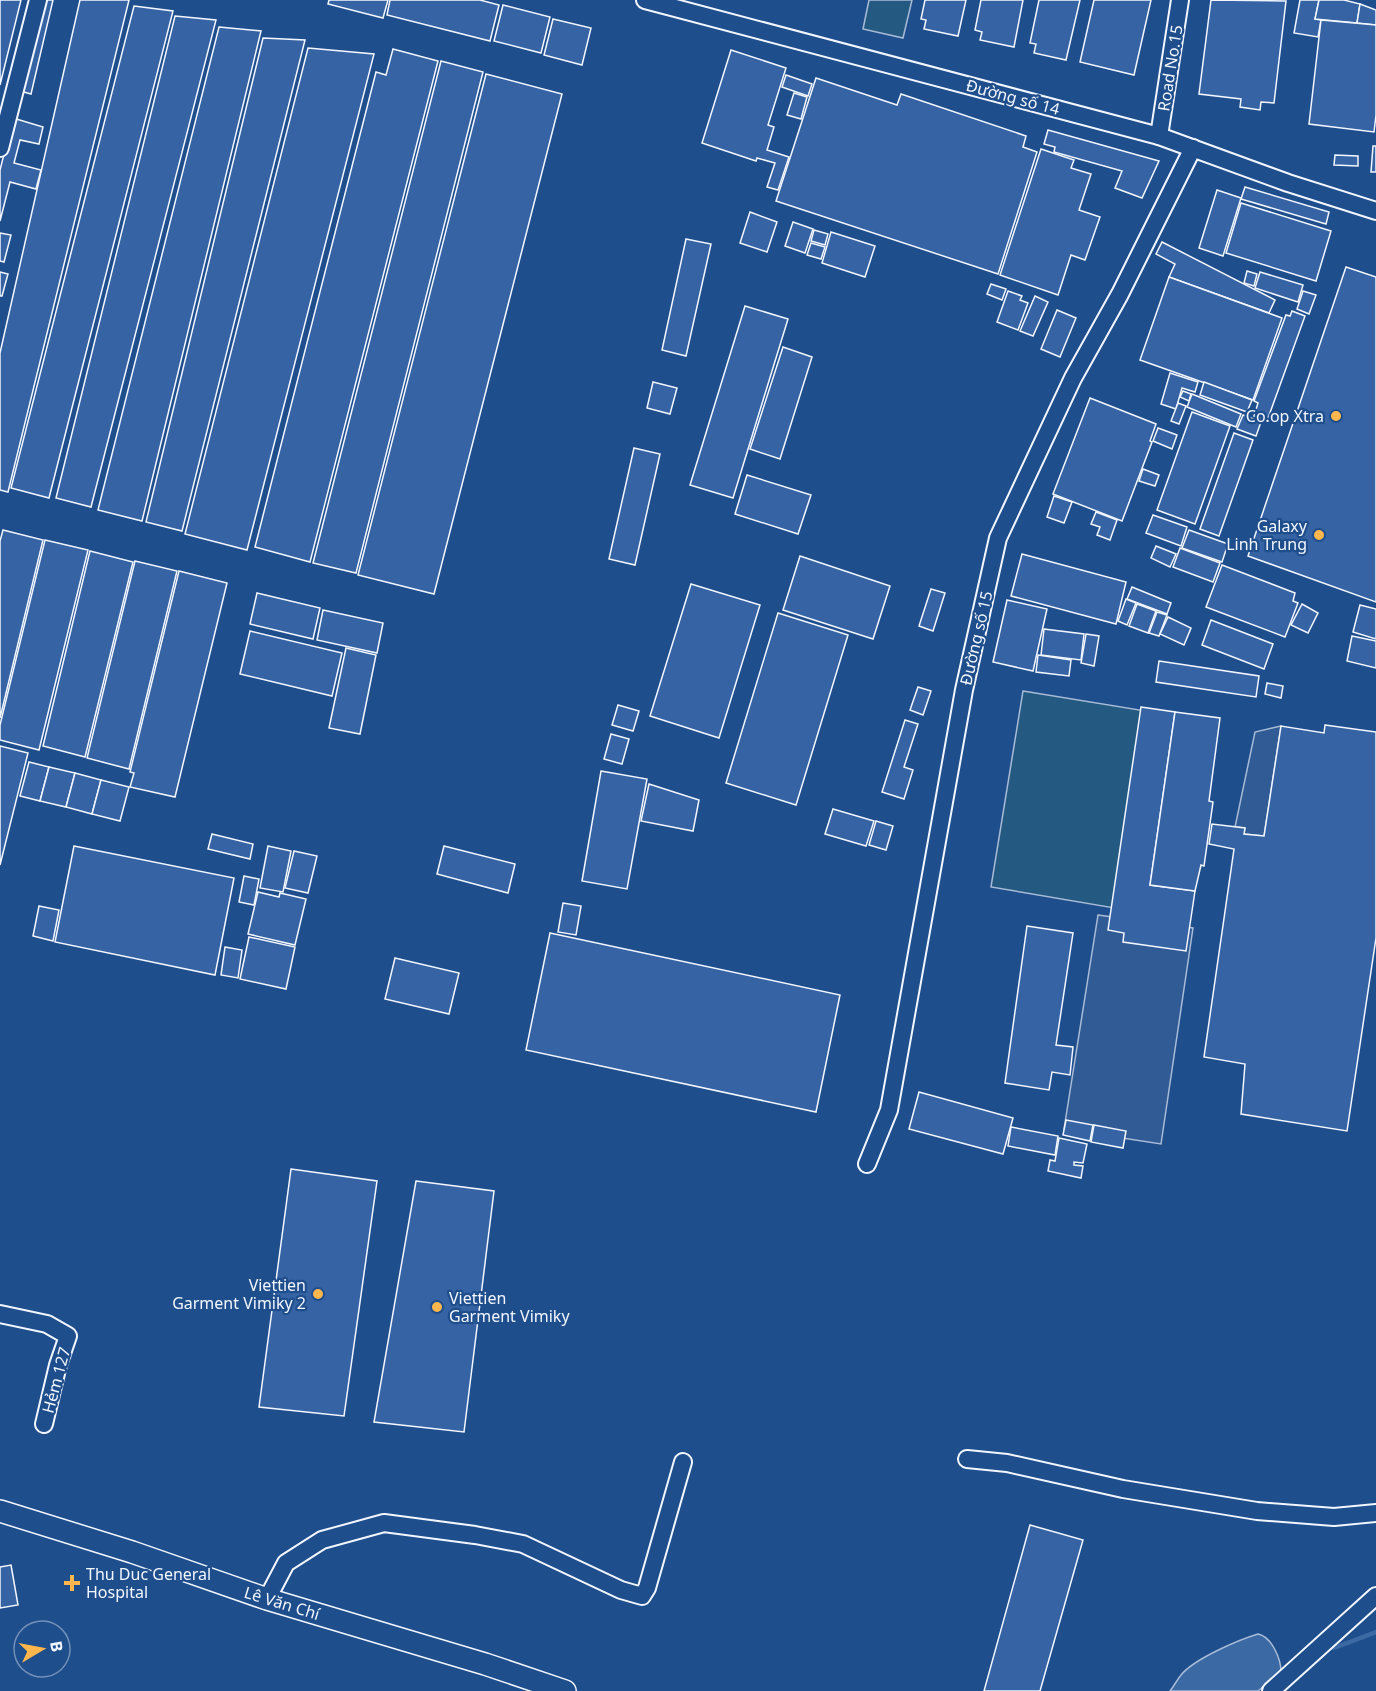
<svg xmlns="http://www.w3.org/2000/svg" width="1376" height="1691" font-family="'Noto Sans',sans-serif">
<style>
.green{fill:#245a82;stroke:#a8bbd7;stroke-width:1.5}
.parking{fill:#305b95;stroke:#a8bbd7;stroke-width:1.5}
.water{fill:#3b69a3;stroke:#a8bbd7;stroke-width:1.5}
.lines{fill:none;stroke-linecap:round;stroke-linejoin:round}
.stream{stroke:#3b69a3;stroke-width:4.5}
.building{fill:#3563a3;stroke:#f2f6ff;stroke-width:1.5}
.minor-casing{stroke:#f2f6ff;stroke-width:20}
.major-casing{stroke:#f2f6ff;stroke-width:24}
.minor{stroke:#1f4e8c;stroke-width:16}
.major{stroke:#1f4e8c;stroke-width:21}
.poi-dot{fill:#ffb74d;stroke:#1f4e8c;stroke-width:2}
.labels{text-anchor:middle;stroke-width:4.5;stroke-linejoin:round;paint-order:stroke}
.street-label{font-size:16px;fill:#f2f6ff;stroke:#1f4e8c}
.poi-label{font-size:16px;fill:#f2f6ff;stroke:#1f4e8c;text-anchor:end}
</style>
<rect width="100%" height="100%" fill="#1f4e8c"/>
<!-- green -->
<g class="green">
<path d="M869 0H912L903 38 863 29Z"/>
<path d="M1023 691 1152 712 1120 909 991 887Z"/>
</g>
<!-- parking -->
<g class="parking">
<path d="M1281 726 1264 836 1244 834 1245 828 1235 827 1255 732Z"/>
<path d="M1098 915 1193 928 1161 1144 1064 1129Z"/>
</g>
<!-- water -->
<path class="water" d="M1258 1634C1272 1637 1281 1659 1281 1672L1258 1691H1170C1174 1686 1177 1680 1181 1675 1194 1659 1238 1640 1258 1634Z"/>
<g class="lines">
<!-- stream -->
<path class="stream" d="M1334 1648 1376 1632"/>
</g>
<!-- building -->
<g class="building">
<path d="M0 0H21L0 85Z"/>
<path d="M41 0H53L31 94 20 91Z"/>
<path d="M80 0H129L8 492 0 490V353Z"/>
<path d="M329 0H388L383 18 328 4Z"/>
<path d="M390 0H480L499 5 490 41 387 15Z"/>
<path d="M925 0H966L958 36 924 29 926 20 921 19Z"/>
<path d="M981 0H1023L1014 47 980 40 982 32 975 30Z"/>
<path d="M1039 0H1080L1066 60 1034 53 1036 44 1030 43Z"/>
<path d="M1094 0H1151L1134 75 1080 62Z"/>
<path d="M1211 0 1286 1 1274 103 1261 102 1260 110 1240 107 1241 99 1199 94Z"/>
<path d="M1300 0H1319L1315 19 1321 20 1318 37 1294 33Z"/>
<path d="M1319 0H1344L1360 4 1357 23 1315 19Z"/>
<path d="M1360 4 1376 10V25L1357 23Z"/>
<path d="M503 5 550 17 541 53 494 41Z"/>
<path d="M134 6 173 11 49 498 11 488Z"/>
<path d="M175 16 216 20 91 507 56 498Z"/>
<path d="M553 19 591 28 582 65 544 55Z"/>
<path d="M1321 20 1376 25V115L1374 132 1309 124Z"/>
<path d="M219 27 261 31 142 521 98 510Z"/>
<path d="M263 38 305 40 182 531 146 522Z"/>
<path d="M308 48 374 54 247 550 185 534Z"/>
<path d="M393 49 438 61 310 562 255 547 376 72 386 75Z"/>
<path d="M731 50 786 68 768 125 774 127 767 150 789 157 778 190 767 187 775 163 757 158 756 161 702 143Z"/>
<path d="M441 61 483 72 356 573 313 563Z"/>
<path d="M486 74 562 94 434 594 358 575Z"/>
<path d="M786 75 812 84 808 96 782 87Z"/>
<path d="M816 78 897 105 901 94 1026 136 1023 147 1037 152 998 274 776 201Z"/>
<path d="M794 93 807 97 801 119 787 115Z"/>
<path d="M13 118 43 127 39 144 20 140 14 163 41 170 36 189 10 182 0 221V170Z"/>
<path d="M1048 130 1159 161 1142 198 1115 188 1122 171 1054 152 1055 147 1044 144Z"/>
<path d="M1373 146H1376V172H1371Z"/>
<path d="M1041 149 1074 160 1071 168 1091 174 1079 210 1100 217 1085 260 1071 255 1058 295 1000 275Z"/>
<path d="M1335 155 1358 156V166L1334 165Z"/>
<path d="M1245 187 1329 212 1326 224 1241 199Z"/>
<path d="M1217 190 1241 198 1223 256 1199 248Z"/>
<path d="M1241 203 1331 231 1316 281 1226 253Z"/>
<path d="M750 212 777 222 767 252 740 243Z"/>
<path d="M793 222 813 229 805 253 785 246Z"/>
<path d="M814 230 828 234 825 245 811 241Z"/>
<path d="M831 232 875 246 865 277 822 263Z"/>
<path d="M0 233 11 235 4 262 0 261Z"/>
<path d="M686 239 711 244 686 356 662 350Z"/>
<path d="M1162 242 1275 300 1269 313 1169 277 1175 264 1156 254Z"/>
<path d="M811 243 825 247 821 259 807 255Z"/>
<path d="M1346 267 1376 277V602L1248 556Z"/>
<path d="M1247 271 1257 274 1254 286 1244 283Z"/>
<path d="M0 272 8 274 2 296H0Z"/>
<path d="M1260 272 1303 285 1298 302 1255 288Z"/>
<path d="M1169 277 1282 318 1253 400 1140 360Z"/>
<path d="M991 284 1006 289 1002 300 987 294Z"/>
<path d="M1008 291 1022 296 1020 300 1028 303 1018 330 997 322Z"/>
<path d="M1303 291 1316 295 1309 314 1297 309Z"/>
<path d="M1035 296 1048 302 1033 336 1020 331Z"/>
<path d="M745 306 788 319 733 498 690 485Z"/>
<path d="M1057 310 1076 318 1060 357 1041 349Z"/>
<path d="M1292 311 1305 316 1267 421 1254 416 1258 403 1254 401 1286 315 1290 316Z"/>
<path d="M783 347 812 357 780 459 750 449Z"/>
<path d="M1170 373 1198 382 1195 392 1182 388 1176 409 1161 404Z"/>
<path d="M653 382 677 388 670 414 647 408Z"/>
<path d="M1204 382 1252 400 1247 412 1200 395Z"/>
<path d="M1183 391 1191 394 1189 401 1180 397Z"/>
<path d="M1192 394 1241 414 1236 427 1187 407Z"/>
<path d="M1090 398 1156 424 1150 441 1152 442 1122 521 1053 494Z"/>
<path d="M1178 403 1186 406 1179 424 1171 421Z"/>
<path d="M1192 412 1230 426 1195 524 1157 510Z"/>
<path d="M1243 415 1261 422 1256 436 1237 429Z"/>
<path d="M1158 428 1177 435 1172 449 1153 441Z"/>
<path d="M1234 433 1253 440 1219 536 1200 529Z"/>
<path d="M634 448 660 454 635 565 609 559Z"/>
<path d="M1143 469 1159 475 1155 486 1139 481Z"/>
<path d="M747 475 811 495 798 534 735 514Z"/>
<path d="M1054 496 1072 502 1064 523 1047 517Z"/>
<path d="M1096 512 1117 520 1110 540 1097 535 1100 527 1091 524Z"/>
<path d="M1153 515 1187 527 1181 546 1146 533Z"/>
<path d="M3 530 43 540 0 718V541Z"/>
<path d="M1189 530 1228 544 1222 562 1182 548Z"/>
<path d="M45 540 88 550 39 750 0 740V725Z"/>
<path d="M1156 546 1176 554 1170 567 1151 558Z"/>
<path d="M1180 548 1220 563 1213 582 1173 567Z"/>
<path d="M90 551 133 562 85 757 43 746Z"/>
<path d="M1022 554 1126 582 1116 624 1011 596Z"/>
<path d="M800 556 890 586 873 639 783 610Z"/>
<path d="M135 561 177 571 129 769 87 758Z"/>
<path d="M1222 565 1295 593 1293 601 1298 603 1285 637 1206 607Z"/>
<path d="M179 571 227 583 175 797 130 787 134 773 130 772Z"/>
<path d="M691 584 760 605 719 738 650 716Z"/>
<path d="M1132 587 1171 603 1167 614 1127 599Z"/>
<path d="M931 589 945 593 933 631 919 626Z"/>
<path d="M257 593 320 608 313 639 250 624Z"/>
<path d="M1126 599 1136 603 1127 625 1118 621Z"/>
<path d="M1007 600 1047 609 1033 671 993 662Z"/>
<path d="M1137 604 1156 611 1148 633 1129 626Z"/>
<path d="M1302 604 1318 613 1308 633 1291 625Z"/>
<path d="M1360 605 1376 609V639L1353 632Z"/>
<path d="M323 610 383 623 377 653 317 640Z"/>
<path d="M1157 612 1167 615 1159 636 1149 633Z"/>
<path d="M778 613 848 635 796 805 726 783Z"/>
<path d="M1168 617 1191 628 1184 645 1160 634Z"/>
<path d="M1211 620 1273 644 1264 669 1202 645Z"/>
<path d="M1044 629 1084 634 1081 660 1041 655Z"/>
<path d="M250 631 342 653 332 696 240 674Z"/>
<path d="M1086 634 1099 636 1094 666 1081 663Z"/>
<path d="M1352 636 1376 641V668L1347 661Z"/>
<path d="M346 648 376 655 360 734 329 728Z"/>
<path d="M1038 655 1071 660 1069 676 1036 672Z"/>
<path d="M1159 661 1259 676 1256 697 1156 682Z"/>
<path d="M1267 683 1283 686 1281 698 1265 694Z"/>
<path d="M918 687 931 691 923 715 910 710Z"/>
<path d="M618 705 639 711 633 731 612 725Z"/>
<path d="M1141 707 1175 712 1150 885 1195 891 1186 951 1123 942 1124 933 1108 930Z"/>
<path d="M1175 712 1220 718 1209 801 1213 802 1204 866 1201 865 1195 891 1150 885Z"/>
<path d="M905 720 918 724 904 767 913 770 904 799 882 792Z"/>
<path d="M1325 725 1376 732V938L1347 1131 1241 1114 1245 1064 1204 1057 1234 849 1209 844 1212 824 1245 828 1244 834 1264 836 1281 726 1324 733Z"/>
<path d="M611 734 629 739 622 764 604 759Z"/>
<path d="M0 746 28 753 0 865Z"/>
<path d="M29 762 49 767 40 801 20 796Z"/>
<path d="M49 767 75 773 66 807 40 801Z"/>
<path d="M601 771 647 779 627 889 582 881Z"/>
<path d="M75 773 101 780 92 814 66 807Z"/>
<path d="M101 780 129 787 120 821 92 814Z"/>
<path d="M649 784 699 800 693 831 641 821Z"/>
<path d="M833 809 874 821 866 846 825 834Z"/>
<path d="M876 821 893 826 886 850 869 845Z"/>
<path d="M212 834 253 844 250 859 208 849Z"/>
<path d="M74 846 234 878 215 975 55 942Z"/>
<path d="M268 846 291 851 283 892 260 888Z"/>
<path d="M444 846 515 864 508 893 437 874Z"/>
<path d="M294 851 317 856 308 893 285 888Z"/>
<path d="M244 876 259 879 254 905 239 902Z"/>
<path d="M258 892 279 897 280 893 306 899 295 945 248 934Z"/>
<path d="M563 903 581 906 576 935 558 932Z"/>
<path d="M39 906 59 910 53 941 33 936Z"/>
<path d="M1027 926 1073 933 1056 1045 1073 1047 1070 1075 1052 1072 1049 1090 1005 1083Z"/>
<path d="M550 933 840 995 816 1112 526 1050Z"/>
<path d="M249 937 295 947 286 989 240 979Z"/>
<path d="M225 947 242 950 238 978 221 975Z"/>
<path d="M395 958 459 973 449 1014 385 999Z"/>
<path d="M919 1092 1013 1118 1003 1154 909 1129Z"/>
<path d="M1066 1120 1093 1125 1090 1141 1063 1135Z"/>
<path d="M1094 1125 1126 1131 1123 1148 1091 1142Z"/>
<path d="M1011 1127 1058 1136 1055 1155 1008 1146Z"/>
<path d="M1059 1138 1087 1144 1083 1163 1074 1162V1165L1083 1166 1081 1178 1048 1171 1050 1160 1055 1161Z"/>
<path d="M291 1169 377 1181 344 1416 259 1407Z"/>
<path d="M416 1181 494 1191 464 1432 374 1422Z"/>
<path d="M1030 1525 1083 1540 1040 1691H984Z"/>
<path d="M11 1565 18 1605 0 1608V1567Z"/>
</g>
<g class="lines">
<defs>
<g id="minor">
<path d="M645 0 1159 136 1288 183 1376 211"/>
<path d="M1159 136 1180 0"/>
<path d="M0 148 38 0"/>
<path d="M867 1164 889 1110 964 690 998 538 1073 378 1120 294 1193 148"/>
<path d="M0 1314 47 1324 68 1336 58 1365 44 1424"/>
<path d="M967 1459 1007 1463 1123 1489 1257 1511 1334 1517 1376 1513"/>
<path d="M267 1599 286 1563 322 1540 384 1523 475 1535 523 1544 621 1590 642 1596 647 1588 683 1462"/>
<path d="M1271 1691 1376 1596"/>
</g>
<path id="major" d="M0 1511 132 1552 267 1599 485 1664 565 1691"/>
</defs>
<!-- minor casing -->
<use href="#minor" class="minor-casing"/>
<!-- major casing -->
<use href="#major" class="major-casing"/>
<!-- minor -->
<use href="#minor" class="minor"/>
<!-- major -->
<use href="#major" class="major"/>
</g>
<!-- markers -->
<g class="poi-dot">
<circle cx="1336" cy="416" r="6"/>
<circle cx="1319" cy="535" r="6"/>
<circle cx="318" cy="1294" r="6"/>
<circle cx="437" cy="1307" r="6"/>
<path d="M69 1574h6v6h6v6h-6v6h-6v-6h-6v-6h6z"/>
</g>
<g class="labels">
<!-- street labels -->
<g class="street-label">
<text transform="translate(1170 68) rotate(-81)" y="6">Road No.15</text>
<text transform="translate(1013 97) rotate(15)" y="6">Đường số 14</text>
<text transform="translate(976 638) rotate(-77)" y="6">Đường số 15</text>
<text transform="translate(56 1380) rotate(-75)" y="6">Hẻm 127</text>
<text transform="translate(282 1603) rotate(17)" y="6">Lê Văn Chí</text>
</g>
<!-- poi labels -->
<g class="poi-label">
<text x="1324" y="422">Co.op Xtra</text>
<text x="1307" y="532">Galaxy<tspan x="1307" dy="18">Linh Trung</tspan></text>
<text x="306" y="1291">Viettien<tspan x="306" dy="18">Garment Vimiky 2</tspan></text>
<text x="449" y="1304" text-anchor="start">Viettien<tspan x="449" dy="18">Garment Vimiky</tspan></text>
<text x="86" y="1580" text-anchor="start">Thu Duc General<tspan x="86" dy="18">Hospital</tspan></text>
</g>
</g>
<!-- north arrow -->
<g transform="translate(42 1649) rotate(80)"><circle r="28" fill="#1f4e8c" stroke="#7391ba" stroke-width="1.5"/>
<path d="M0-4.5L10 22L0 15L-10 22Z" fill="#ffb74d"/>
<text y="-9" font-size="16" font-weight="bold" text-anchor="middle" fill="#f2f6ff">B</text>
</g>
</svg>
